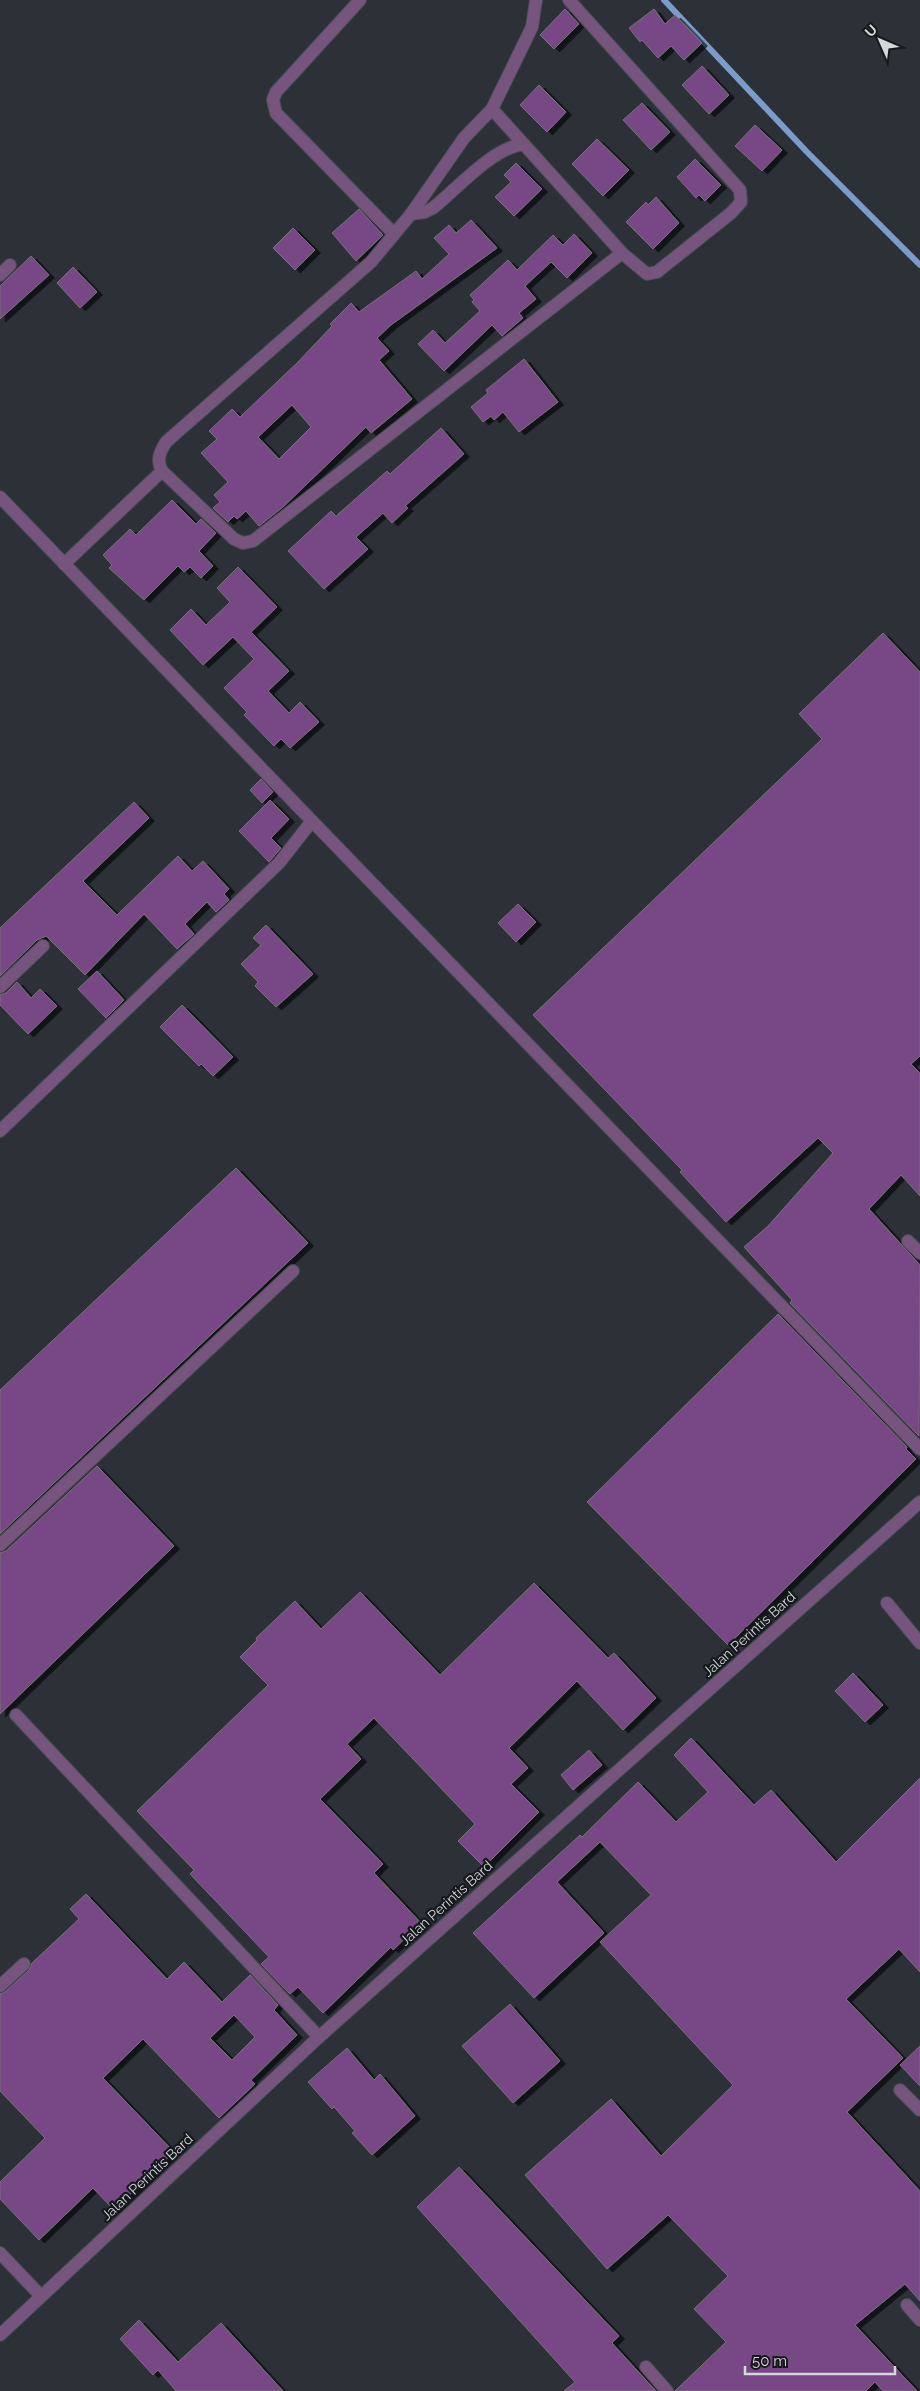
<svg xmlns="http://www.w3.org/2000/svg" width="920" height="2391" font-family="Raleway,sans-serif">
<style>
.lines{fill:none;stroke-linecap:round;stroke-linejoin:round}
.stream{stroke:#7a9bcb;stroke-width:6}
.building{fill:#784686;stroke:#787179;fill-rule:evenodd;filter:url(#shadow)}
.minor-casing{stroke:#464c51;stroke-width:14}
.minor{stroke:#77547e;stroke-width:12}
.labels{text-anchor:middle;stroke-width:4.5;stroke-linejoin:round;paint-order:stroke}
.street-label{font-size:14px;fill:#d4d8dc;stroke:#16191b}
</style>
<defs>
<filter id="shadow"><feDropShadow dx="5.5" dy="3" stdDeviation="0" flood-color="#0009"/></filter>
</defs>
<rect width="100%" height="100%" fill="#2b3137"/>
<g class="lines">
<!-- stream -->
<path class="stream" d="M664 0 807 152 920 265"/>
</g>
<!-- building -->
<g class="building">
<path d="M565 9 579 24 554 49 540 35Z"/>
<path d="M654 9 665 24 675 15 702 43 684 60 671 46 658 58 642 40 640 42 629 28Z"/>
<path d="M702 66 729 95 709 114 682 85Z"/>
<path d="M539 85 566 112 547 132 520 105Z"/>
<path d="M642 103 670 132 651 150 623 120Z"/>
<path d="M755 125 782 150 762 171 735 146Z"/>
<path d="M597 139 629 170 603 196 572 164Z"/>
<path d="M695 159 721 185 705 201 699 195 696 198 677 177Z"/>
<path d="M516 163 542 189 514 216 495 197 511 182 504 175Z"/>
<path d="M656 197 679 223 653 249 626 222 646 202 648 205Z"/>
<path d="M359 209 383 235 356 261 332 233Z"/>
<path d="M471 220 497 248 391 325 377 338 389 351 379 360 412 399 371 433 366 427 283 507 259 526 246 511 237 519 234 516 228 522 213 508 220 502 214 495 228 482 201 453 217 439 209 431 232 409 240 417 297 363 332 326 330 324 351 303 359 312 416 271 422 279 449 254 434 238 449 225 456 233ZM292 405 311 427 279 459 258 437Z"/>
<path d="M293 228 315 250 295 270 273 248Z"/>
<path d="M574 234 592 253 567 278 551 262 525 286 536 299 519 313 523 318 502 336 492 325 444 371 418 344 433 330 445 343 480 311 472 302 474 300 470 295 508 260 517 270 553 235 563 245Z"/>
<path d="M31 256 49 275 0 319V286Z"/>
<path d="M73 267 97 292 80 308 57 283Z"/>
<path d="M524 359 558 402 519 432 503 412 494 420 491 416 483 422 471 407 488 393 486 390Z"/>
<path d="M441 428 464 454 405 506 408 508 392 523 383 513 356 537 368 549 324 589 288 551 331 511 336 516 387 471 390 474Z"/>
<path d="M172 500 196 524 201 519 216 533 199 551 213 566 201 578 190 567 184 572 178 566 144 600 109 568 112 565 103 555 130 529 136 535Z"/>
<path d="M238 567 277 607 251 632 289 671 268 691 289 713 300 702 319 722 290 748 281 739 274 746 244 715 247 712 224 688 254 659 233 637 203 665 170 630 191 609 206 625 230 602 217 588Z"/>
<path d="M883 633 920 672V1056L911 1064 920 1073V1196L901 1175 869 1209 920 1265 919 1436 790 1303 792 1300 744 1247 768 1226 833 1153 818 1138 726 1222 680 1172 682 1170 533 1015 822 739 799 714Z"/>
<path d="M261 779 273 792 262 803 250 790Z"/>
<path d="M270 800 289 819 271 838 281 848 269 862 239 831Z"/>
<path d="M134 802 149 818 83 881 117 915 178 856 192 871 203 861 229 889 224 894 229 900 216 912 207 902 185 924 194 934 177 949 144 914 85 975 46 936 37 940 0 976V928Z"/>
<path d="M518 904 536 922 516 942 498 923Z"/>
<path d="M266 925 313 974 276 1007 255 986 258 982 241 964 261 945 253 938Z"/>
<path d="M97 971 124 1000 106 1018 78 989Z"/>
<path d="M17 982 31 998 40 989 57 1006 28 1034 0 1005V995L6 993Z"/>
<path d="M182 1005 233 1057 213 1076 201 1064 199 1066 160 1027Z"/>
<path d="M236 1168 308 1243 0 1534V1390Z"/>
<path d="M778 1314 907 1447 906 1449 916 1459 728 1645 587 1502Z"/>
<path d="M97 1466 174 1546 0 1714V1553L6 1551Z"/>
<path d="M534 1583 608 1658 614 1653 656 1698 623 1730 577 1681 509 1748 528 1768 511 1784 539 1812 484 1867 458 1841 475 1824 374 1718 347 1744 361 1759 320 1799 383 1864 374 1873 421 1923 393 1950 391 1947 323 2013 298 1987 290 1994 261 1964 269 1957 190 1874 194 1870 137 1811 268 1685 240 1657 257 1640 256 1638 295 1601 321 1629 360 1592 440 1675Z"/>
<path d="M853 1673 883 1705 865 1722 835 1691Z"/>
<path d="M691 1738 754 1805 771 1790 836 1862 920 1778V1972L899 1949 846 1999 903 2058 847 2112 920 2191V2301L905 2284 855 2325 917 2391H883L875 2382 866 2391H675L726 2342 694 2309 728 2276 668 2215 607 2269 525 2175 611 2099 661 2156 733 2085 600 1942 651 1895 600 1842 557 1882 604 1933 534 1998 473 1933 580 1835 582 1837 638 1782 676 1822 708 1792 674 1755Z"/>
<path d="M589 1750 602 1765 573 1790 561 1775Z"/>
<path d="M86 1894 167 1979 184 1962 222 2002 250 1975 278 2005 274 2010 297 2035 251 2080 255 2084 219 2118 143 2039 103 2078 174 2152 114 2210 93 2188 39 2240 0 2199V2182L45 2138 0 2091V1994L5 1992 29 1970 32 1963 79 1919 70 1909ZM234 2015 255 2037 232 2060 210 2038Z"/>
<path d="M510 2004 560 2061 513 2103 462 2046Z"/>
<path d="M920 2046V2086L900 2065Z"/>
<path d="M347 2048 374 2080 380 2074 415 2116 372 2155 352 2133 355 2131 334 2107 332 2109 308 2082Z"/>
<path d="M459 2167 619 2336 612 2343 656 2391H564L575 2382 417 2207Z"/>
<path d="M139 2320 178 2362 221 2323 283 2391H176L158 2370 153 2375 120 2339Z"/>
</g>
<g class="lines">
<defs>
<g id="minor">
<path d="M360 0 276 92 273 100 276 113 394 234"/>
<path d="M536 0 532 27 492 109 622 253 647 274 657 272 731 213 741 202 740 190 569 0"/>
<path d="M492 109 464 138 411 214 371 262 166 442C160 452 156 459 162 471L234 539 243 543 253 541 622 253"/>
<path d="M411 214 425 212 433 208C458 188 491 149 523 144"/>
<path d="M0 275 10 265"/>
<path d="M0 497 312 821 279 863 0 1131"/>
<path d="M64 564 162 471"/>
<path d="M312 821 920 1449"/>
<path d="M0 987 43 946"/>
<path d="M908 1241 920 1253"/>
<path d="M0 1545 293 1271"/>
<path d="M887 1603 920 1643"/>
<path d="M16 1715 319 2037"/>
<path d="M0 1986 24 1964"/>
<path d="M900 2090 920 2110"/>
<path d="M0 2253 41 2296"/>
<path d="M907 2305 920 2320"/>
<path d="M0 2335 319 2037 920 1502"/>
<path d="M646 2367 667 2391"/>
</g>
</defs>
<!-- minor casing -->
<use href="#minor" class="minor-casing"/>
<!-- minor -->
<use href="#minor" class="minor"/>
</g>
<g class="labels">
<!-- street labels -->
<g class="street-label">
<text transform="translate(749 1634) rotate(-42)" y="5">Jalan Perintis Bard</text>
<text transform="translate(446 1903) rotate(-42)" y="5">Jalan Perintis Bard</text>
<text transform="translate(147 2177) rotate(-43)" y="5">Jalan Perintis Bard</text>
</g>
</g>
<!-- north arrow -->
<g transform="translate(880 40) rotate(315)" stroke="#16191b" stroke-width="4" paint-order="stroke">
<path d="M0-4L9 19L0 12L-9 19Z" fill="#d4d8dc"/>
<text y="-8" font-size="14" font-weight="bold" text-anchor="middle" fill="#d4d8dc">U</text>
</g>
<!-- scale -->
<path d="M745 2366v8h150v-8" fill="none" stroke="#d4d8dc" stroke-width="2.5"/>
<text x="752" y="2366" font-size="15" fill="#d4d8dc" stroke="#16191b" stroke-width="4" paint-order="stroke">50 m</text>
</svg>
